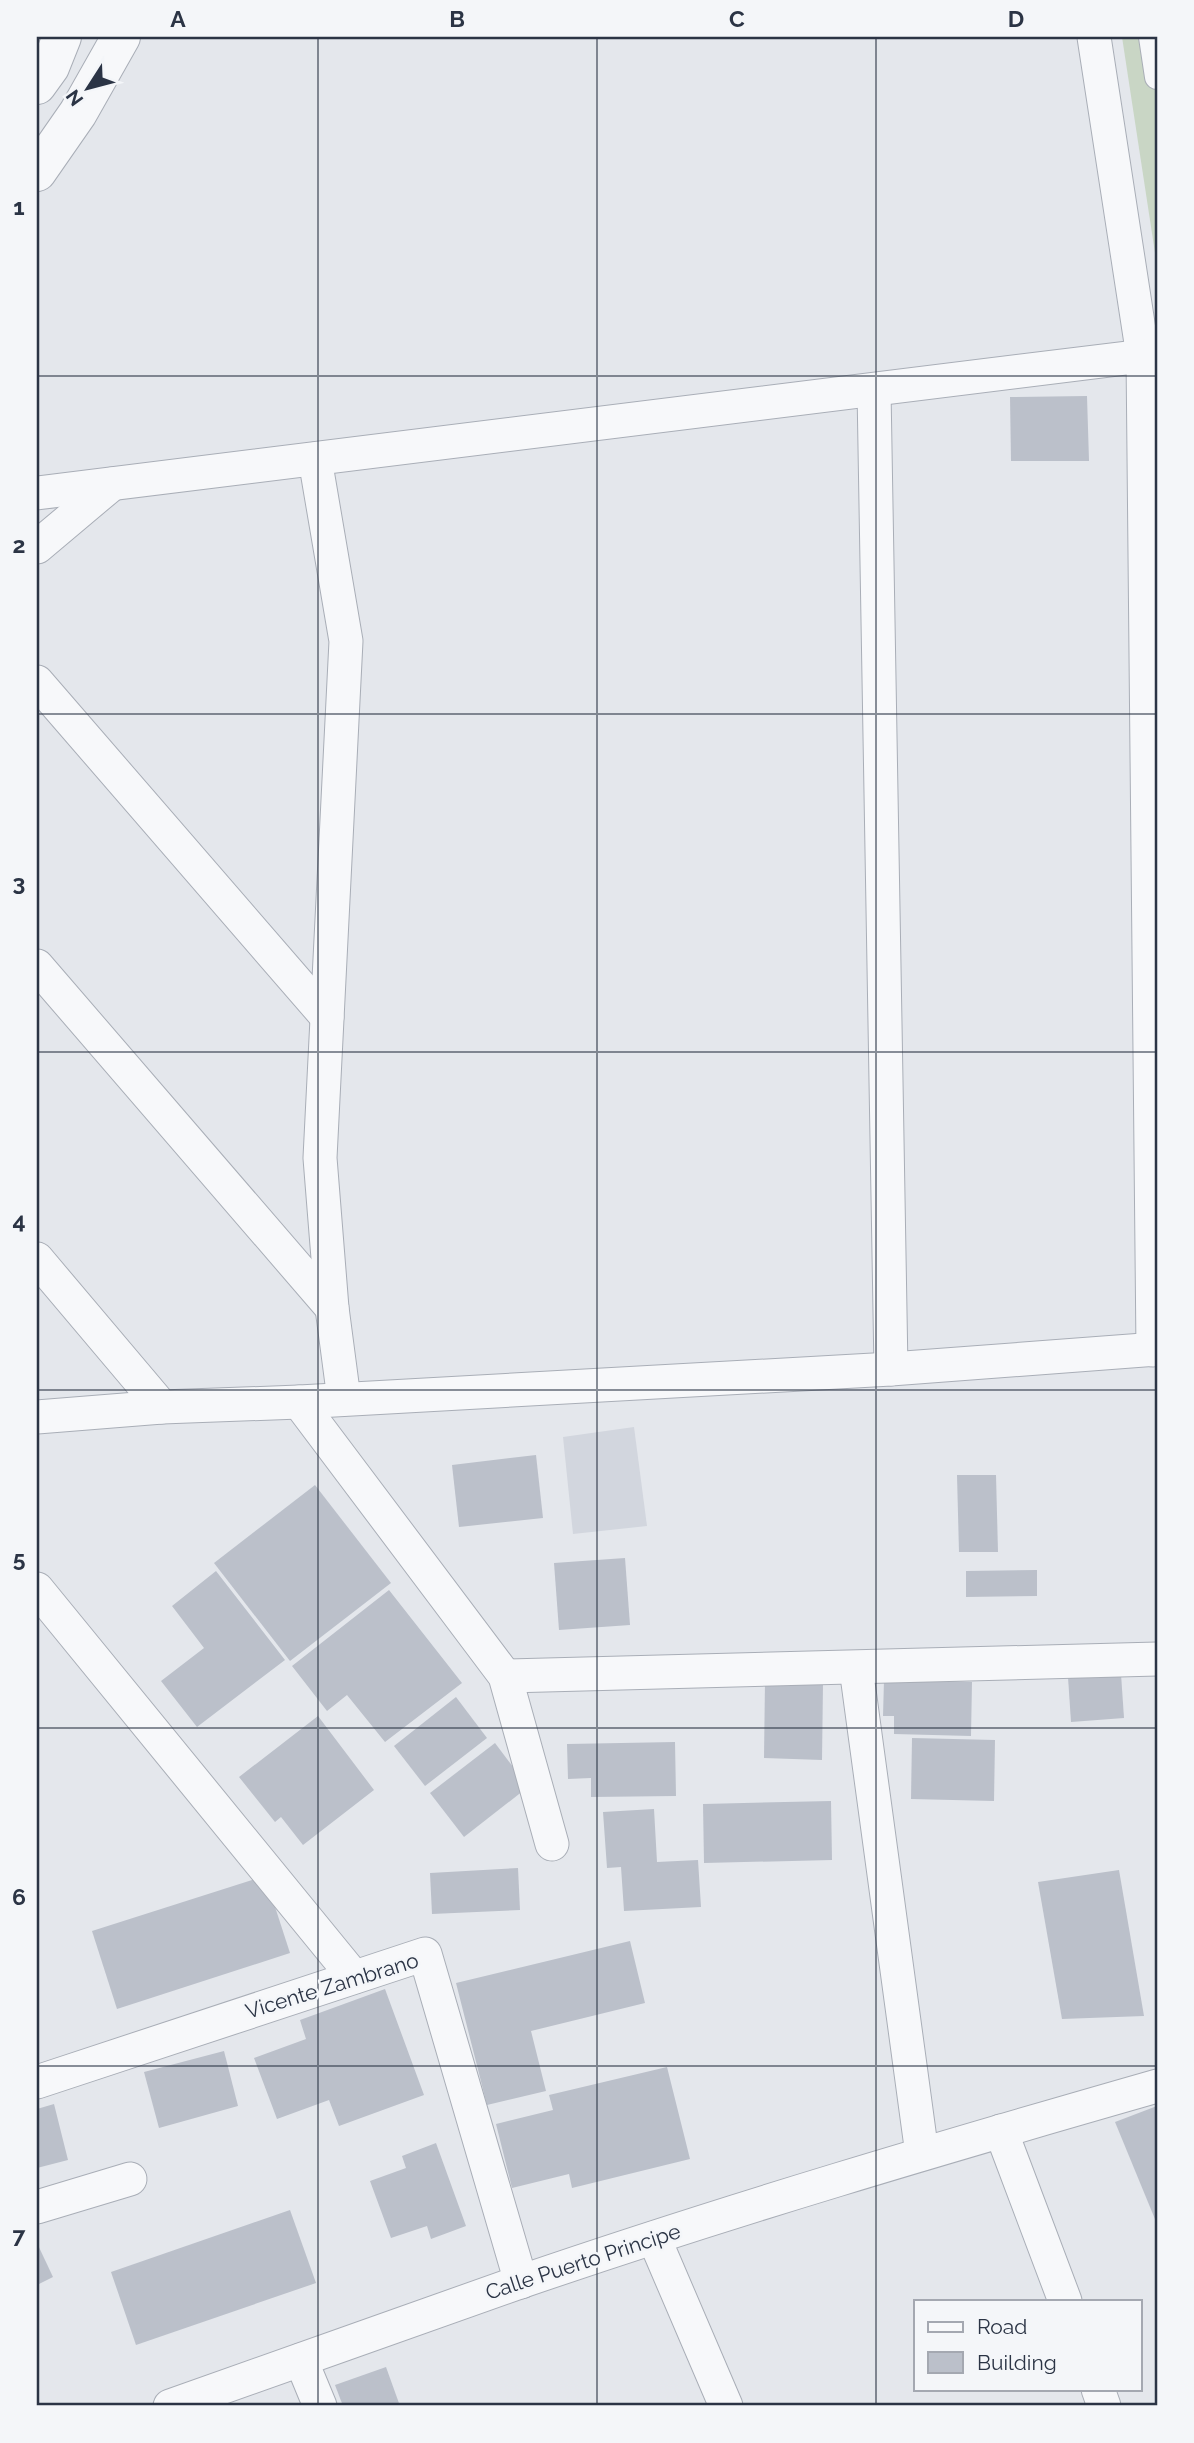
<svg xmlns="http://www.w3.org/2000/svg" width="1194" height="2443" font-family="Raleway,sans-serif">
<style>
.built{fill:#d2d6de}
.green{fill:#c9d6c5}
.building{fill:#bbc0ca}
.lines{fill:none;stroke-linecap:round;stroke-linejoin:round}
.pedestrian-casing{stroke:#a9aeb7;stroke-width:26}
.minor-casing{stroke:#a9aeb7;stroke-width:35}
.tertiary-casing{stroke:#a9aeb7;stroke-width:40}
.pedestrian{stroke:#f7f8fa;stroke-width:24}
.minor{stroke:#f7f8fa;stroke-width:33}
.tertiary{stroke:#f7f8fa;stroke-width:38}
.grid{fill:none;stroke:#2b3445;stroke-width:2;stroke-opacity:0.55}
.labels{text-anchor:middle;stroke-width:5;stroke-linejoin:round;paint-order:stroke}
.street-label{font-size:21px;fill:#2b3445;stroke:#f4f6f9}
.neatline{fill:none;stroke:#2b3445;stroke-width:2.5}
.grid-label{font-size:23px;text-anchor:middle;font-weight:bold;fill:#2b3445}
</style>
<rect width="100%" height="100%" fill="#e4e7ec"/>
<!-- built -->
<path class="built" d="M634 1427 647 1526 573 1534 563 1437Z"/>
<!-- green -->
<path class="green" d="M1122 37H1157V266Z"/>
<!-- building -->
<g class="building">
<path d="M1087 396 1089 461H1011L1010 397Z"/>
<path d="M536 1455 543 1518 459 1527 452 1465Z"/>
<path d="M957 1475H996L998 1552H959Z"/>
<path d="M315 1485 391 1583 290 1661 214 1563Z"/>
<path d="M625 1558 630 1625 559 1630 554 1563Z"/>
<path d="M1037 1570V1596L966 1597V1571Z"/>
<path d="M216 1571 285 1660 197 1727 161 1681 204 1648 172 1606Z"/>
<path d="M389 1590 462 1683 385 1742 347 1695 327 1711 292 1666Z"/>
<path d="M1121 1674 1124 1718 1071 1722 1068 1677Z"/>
<path d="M884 1680 972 1682 971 1736 894 1734V1716H883Z"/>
<path d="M765 1681 823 1683 822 1760 764 1758Z"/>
<path d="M456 1697 487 1738 425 1786 394 1746Z"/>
<path d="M318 1716 374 1790 303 1845 281 1817 275 1822 239 1777Z"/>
<path d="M912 1738 995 1740 994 1801 911 1799Z"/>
<path d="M675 1742 676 1796 591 1797V1778L568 1779 567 1744Z"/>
<path d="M495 1743 528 1787 464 1837 430 1793Z"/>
<path d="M831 1801 832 1860 704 1863 703 1804Z"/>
<path d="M654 1809 657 1862 698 1860 701 1907 624 1911 621 1867 607 1868 603 1812Z"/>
<path d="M518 1868 520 1910 432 1914 430 1873Z"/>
<path d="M1119 1870 1144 2016 1062 2019 1038 1882Z"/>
<path d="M265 1876 290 1953 117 2009 92 1931Z"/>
<path d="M630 1941 645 2003 531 2031 546 2091 487 2105 456 1983Z"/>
<path d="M385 1989 424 2095 339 2126 329 2100 277 2119 254 2058 306 2039 300 2020Z"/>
<path d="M224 2051 238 2106 159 2128 144 2072Z"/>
<path d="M667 2067 690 2159 572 2188 569 2174 512 2188 496 2124 553 2110 549 2095Z"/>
<path d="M54 2104 68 2160 37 2168V2109Z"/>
<path d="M1157 2106V2224L1115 2122Z"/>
<path d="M436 2143 466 2226 431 2239 427 2226 391 2238 370 2181 406 2168 402 2156Z"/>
<path d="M290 2210 316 2283 136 2345 111 2272Z"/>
<path d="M37 2243 53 2277 37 2285Z"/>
<path d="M386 2367 400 2406H343L335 2385Z"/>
</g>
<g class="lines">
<defs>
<path id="pedestrian" d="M1151 37 1157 77"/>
<g id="minor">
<path d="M1094 37 1143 356 1153 1350"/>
<path d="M874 390 891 1369"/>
<path d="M315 459 346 641 320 1158 332 1308 344 1399"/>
<path d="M37 493 1143 356"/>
<path d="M37 547 112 484"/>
<path d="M37 682 327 1017"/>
<path d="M37 966 332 1308"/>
<path d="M37 1259 162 1407"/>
<path d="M299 1402 505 1676 552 1844"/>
<path d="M37 1417 162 1407 299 1402 891 1369 1157 1349"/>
<path d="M37 1589 354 1977"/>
<path d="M856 1668 922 2154"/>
<path d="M505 1676 1157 1659"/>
<path d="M37 2082 425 1954 521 2282"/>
<path d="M1001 2131 1065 2301"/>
<path d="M37 2207 130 2179"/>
<path d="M654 2238 726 2406"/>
<path d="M301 2360 320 2406"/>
<path d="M1098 2389 1104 2406"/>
<path d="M170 2406C287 2365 403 2323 520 2282 730 2210 944 2147 1157 2086"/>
</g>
<g id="tertiary">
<path d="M37 85 50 67 62 37"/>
<path d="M37 172 78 113 121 37"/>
</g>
</defs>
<!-- pedestrian casing -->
<use href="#pedestrian" class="pedestrian-casing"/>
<!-- minor casing -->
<use href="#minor" class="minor-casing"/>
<!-- tertiary casing -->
<use href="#tertiary" class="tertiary-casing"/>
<!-- pedestrian -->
<use href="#pedestrian" class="pedestrian"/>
<!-- minor -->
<use href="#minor" class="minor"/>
<!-- tertiary -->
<use href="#tertiary" class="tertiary"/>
</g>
<!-- grid -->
<path class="grid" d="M318 37V2406M597 37V2406M876 37V2406M37 376H1157M37 714H1157M37 1052H1157M37 1390H1157M37 1728H1157M37 2066H1157"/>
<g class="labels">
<!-- street labels -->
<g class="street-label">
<text transform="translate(332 1986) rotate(-17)" y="7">Vicente Zambrano</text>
<text transform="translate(583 2262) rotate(-18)" y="7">Calle Puerto Principe</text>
</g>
</g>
<!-- border -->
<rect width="1194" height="2443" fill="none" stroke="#f4f6f9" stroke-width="77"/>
<!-- legend -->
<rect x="914" y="2300" width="228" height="91" fill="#f4f6f9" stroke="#a4a8b1" stroke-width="2"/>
<rect x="928" y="2322" width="35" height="10" fill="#f7f8fa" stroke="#a4a8b1" stroke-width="2"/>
<text x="977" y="2334" font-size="21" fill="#2b3445">Road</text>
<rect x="928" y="2352" width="35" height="21" fill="#bbc0ca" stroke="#a4a8b1" stroke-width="2"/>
<text x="977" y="2370" font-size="21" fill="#2b3445">Building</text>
<!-- north arrow -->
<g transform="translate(88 88) rotate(234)" stroke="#f4f6f9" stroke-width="5" paint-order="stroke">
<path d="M0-5L12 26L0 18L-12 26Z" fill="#2b3445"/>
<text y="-10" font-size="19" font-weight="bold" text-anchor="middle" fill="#2b3445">N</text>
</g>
<rect x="38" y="38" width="1118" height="2366" class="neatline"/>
<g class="grid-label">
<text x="178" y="27">A</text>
<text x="457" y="27">B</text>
<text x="737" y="27">C</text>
<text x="1016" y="27">D</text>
<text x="19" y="215">1</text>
<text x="19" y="553">2</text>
<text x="19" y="891">3</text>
<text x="19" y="1229">4</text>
<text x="19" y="1567">5</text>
<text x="19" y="1905">6</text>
<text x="19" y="2243">7</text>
</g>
</svg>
